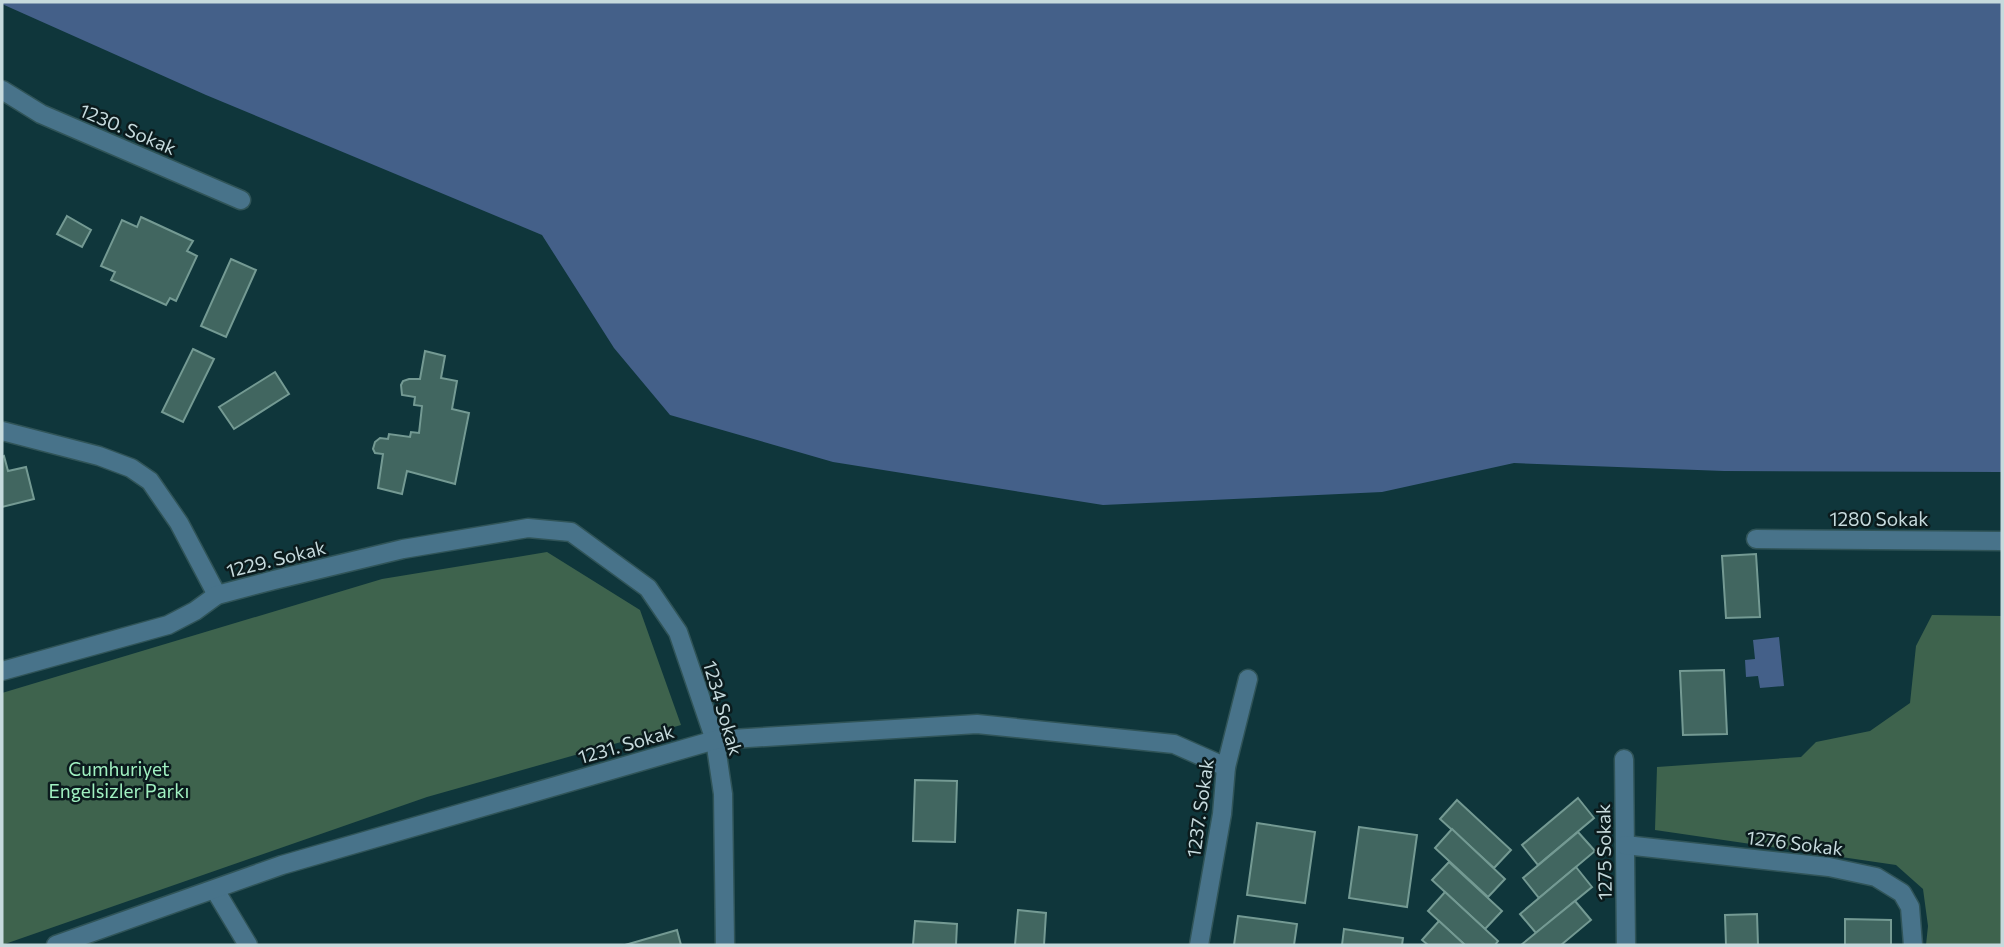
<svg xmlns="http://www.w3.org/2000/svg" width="2004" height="947" font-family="Commissioner,sans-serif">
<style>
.green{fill:#3e634d}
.water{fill:#446089}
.building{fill:#416660;stroke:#749a93;stroke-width:2}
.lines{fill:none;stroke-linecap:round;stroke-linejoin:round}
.minor-casing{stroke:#305458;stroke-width:21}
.minor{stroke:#48738a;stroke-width:18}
.labels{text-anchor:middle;stroke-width:5;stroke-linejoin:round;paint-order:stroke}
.street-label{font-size:19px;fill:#c6dadd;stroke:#0b1b1d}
.park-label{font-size:19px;fill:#a0f1c1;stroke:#0b1b1d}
</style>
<rect width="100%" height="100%" fill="#0f363b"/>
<!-- green -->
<g class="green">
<path d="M547 552 640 610 681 725 427 797 2 945V693L382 579Z"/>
<path d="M1932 615 2002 616V945H1926L1928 926 1923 889 1896 865 1655 830 1657 767 1801 757 1816 742 1870 731 1910 703 1916 646Z"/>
</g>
<!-- water -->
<g class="water">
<path d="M2 2H2002V472L1724 471 1514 463 1382 492 1103 505 833 462 670 415 614 348 542 235 206 95 2 4Z"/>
<path d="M1779 637 1784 686 1760 688 1758 676 1746 677 1745 660 1755 659 1753 640Z"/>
</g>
<!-- building -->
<g class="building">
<path d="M67 216 91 230 82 247 57 234Z"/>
<path d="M141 217 193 241 187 251 197 256 176 301 170 298 166 305 111 280 115 272 101 266 122 220 137 227Z"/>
<path d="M231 259 256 270 226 337 201 326Z"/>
<path d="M193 349 214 359 183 422 162 412Z"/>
<path d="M425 351 445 356 441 378 457 381 452 409 469 413 455 484 407 471 402 494 378 488 383 454 375 453 373 449 375 442 380 438 388 439 389 434 410 437 411 432 419 433 422 406 414 405 415 397 402 395 401 385 403 381 409 379H420Z"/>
<path d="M275 372 289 394 234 429 219 407Z"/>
<path d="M4 456 8 471 26 467 34 499 2 507V457Z"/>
<path d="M1756 554 1760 617 1726 618 1722 556Z"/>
<path d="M1724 670 1727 734 1683 735 1680 671Z"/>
<path d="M915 780 957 781 955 842 913 841Z"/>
<path d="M1578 798 1594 818 1538 865 1522 845Z"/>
<path d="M1457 800 1511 850 1494 868 1440 819Z"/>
<path d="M1257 823 1315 832 1305 903 1247 895Z"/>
<path d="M1359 827 1417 835 1407 907 1349 898Z"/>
<path d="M1452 829 1505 879 1488 897 1435 848Z"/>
<path d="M1578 832 1595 851 1539 898 1523 878Z"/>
<path d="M1449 862 1502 911 1485 929 1432 880Z"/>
<path d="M1576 867 1592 887 1536 933 1520 914Z"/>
<path d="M1445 892 1498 941 1495 945H1465L1428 911Z"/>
<path d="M1575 901 1591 920 1561 945H1521Z"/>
<path d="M1018 910 1046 913 1044 945H1015Z"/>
<path d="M1757 914 1758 945H1726L1725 915Z"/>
<path d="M1238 916 1297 924 1294 945H1234Z"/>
<path d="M1845 919 1891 920V945H1845Z"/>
<path d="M915 921 957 924 956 945H913Z"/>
<path d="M1439 921 1465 945H1428L1422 940Z"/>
<path d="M1344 929 1403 938 1402 945H1342Z"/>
<path d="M677 930 681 945H625Z"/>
</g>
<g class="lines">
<defs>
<g id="minor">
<path d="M2 90 41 114 241 200"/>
<path d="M2 431 99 456 131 468 150 481 179 523 217 595"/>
<path d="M1756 539 2002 541"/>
<path d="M2 671 168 625 195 611 217 595 274 580 403 549 528 528 571 532 648 588 678 632 715 740 723 794 725 945"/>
<path d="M1624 759 1626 945"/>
<path d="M1625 845 1829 867 1876 877 1902 893 1910 907 1913 945"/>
<path d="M215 890 248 945"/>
<path d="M56 945 282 865 715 740 977 724 1174 744 1226 767"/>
<path d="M1199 945 1222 814 1226 767 1248 679"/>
</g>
</defs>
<!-- minor casing -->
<use href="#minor" class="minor-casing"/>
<!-- minor -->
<use href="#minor" class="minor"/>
</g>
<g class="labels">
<!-- street labels -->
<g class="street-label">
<text transform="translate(128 129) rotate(23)" y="7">1230. Sokak</text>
<text x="1879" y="526">1280 Sokak</text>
<text transform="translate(276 559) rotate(-14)" y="7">1229. Sokak</text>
<text transform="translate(723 708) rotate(74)" y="7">1234 Sokak</text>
<text transform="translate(626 744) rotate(-16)" y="7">1231. Sokak</text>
<text transform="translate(1200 808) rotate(-82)" y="7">1237. Sokak</text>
<text transform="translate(1795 843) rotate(7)" y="7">1276 Sokak</text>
<text transform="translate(1604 852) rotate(-91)" y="7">1275 Sokak</text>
</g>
<!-- park labels -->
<g class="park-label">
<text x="119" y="776">Cumhuriyet<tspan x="119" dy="22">Engelsizler Parkı</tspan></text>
</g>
</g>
<!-- border -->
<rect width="2004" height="947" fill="none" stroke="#c6dadd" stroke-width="7"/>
</svg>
